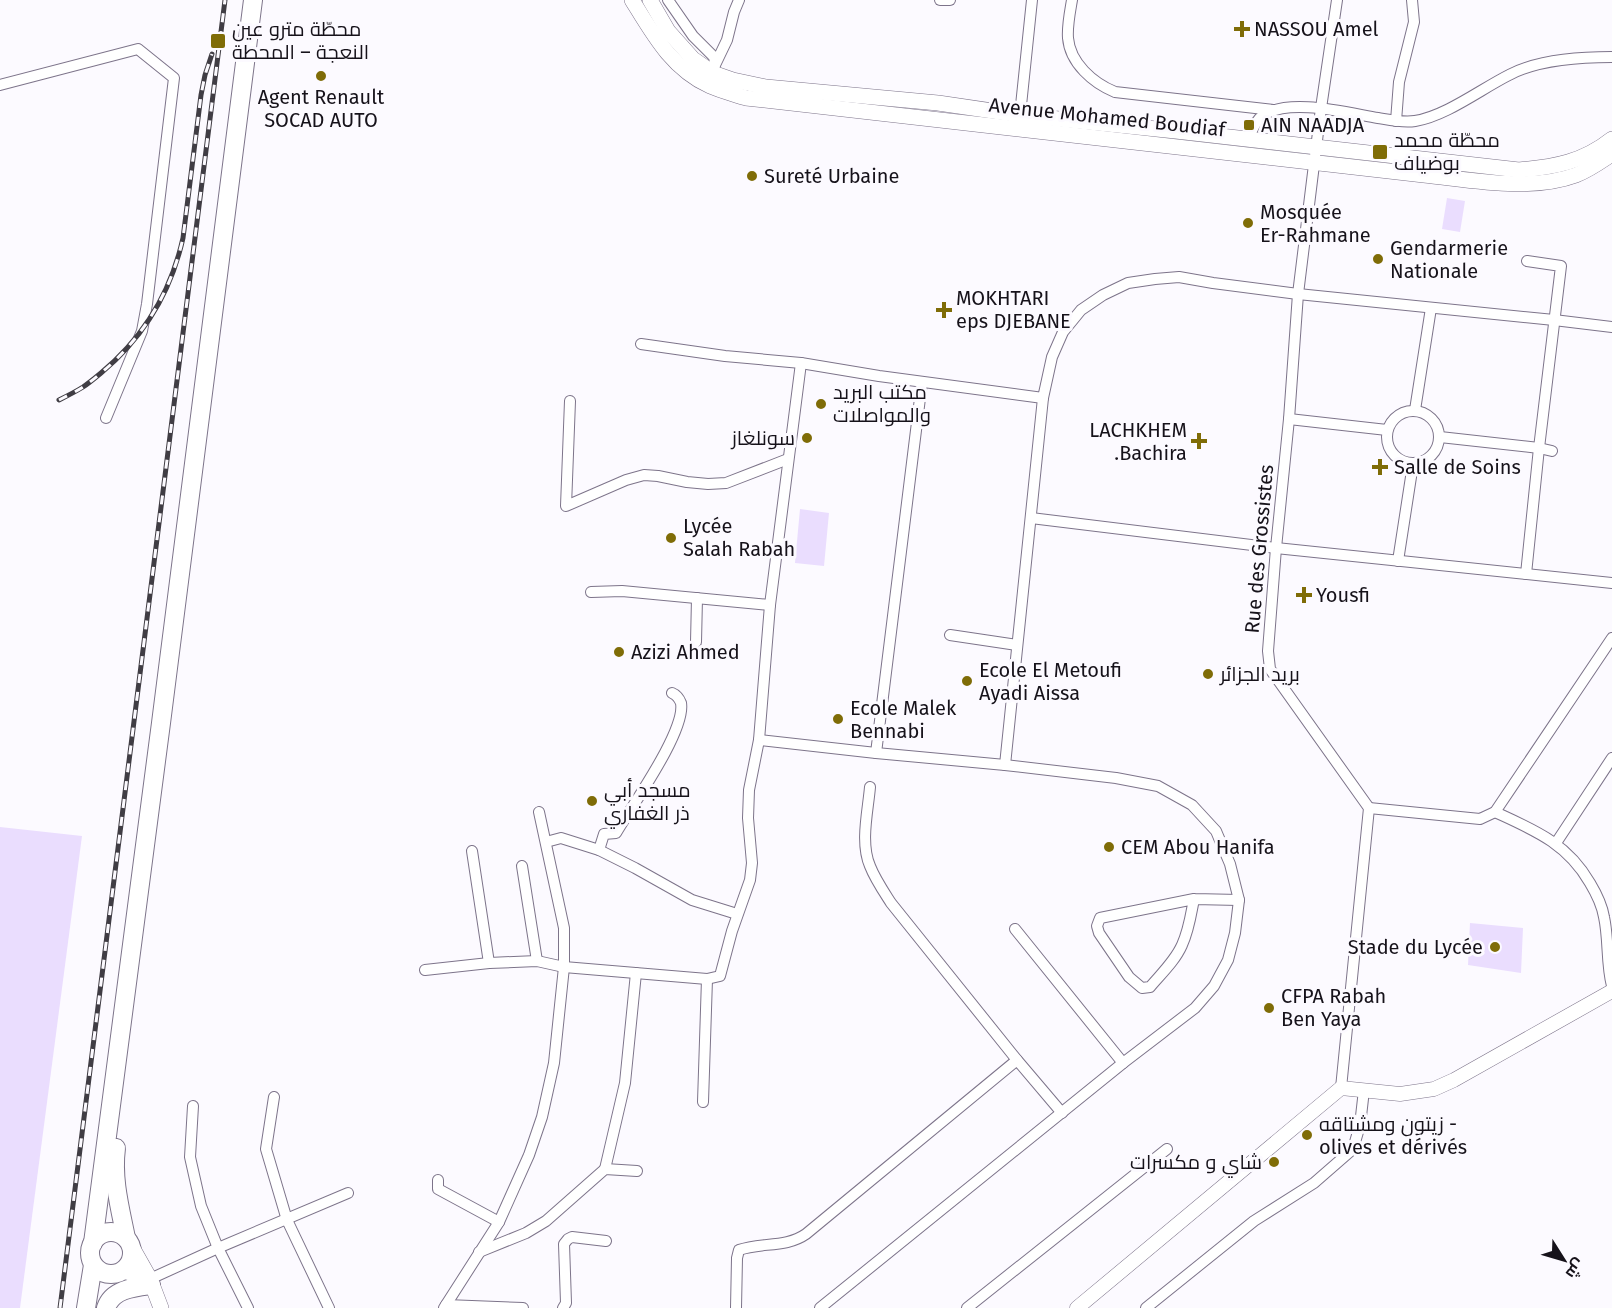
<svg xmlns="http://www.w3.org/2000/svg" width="1612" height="1308" font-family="'Fira Sans',Cairo,sans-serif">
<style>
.green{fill:#eaddfe}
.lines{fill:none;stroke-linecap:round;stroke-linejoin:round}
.minor-casing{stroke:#7d748a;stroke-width:12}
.tertiary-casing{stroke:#7d748a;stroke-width:15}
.secondary-casing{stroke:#7d748a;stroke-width:16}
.primary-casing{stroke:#7d748a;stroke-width:20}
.minor{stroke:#fff;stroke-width:10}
.tertiary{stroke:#fff;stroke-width:14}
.secondary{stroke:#fff;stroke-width:15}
.primary{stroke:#fff;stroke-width:18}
.rail-casing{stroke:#403d44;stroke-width:5}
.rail{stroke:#fcfaff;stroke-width:3;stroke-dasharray:9;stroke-linecap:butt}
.poi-dot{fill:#7f6c07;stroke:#fcfaff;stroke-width:2}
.labels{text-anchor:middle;stroke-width:6;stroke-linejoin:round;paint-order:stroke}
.poi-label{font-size:20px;fill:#16121a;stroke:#fcfaff;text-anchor:start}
.street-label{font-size:20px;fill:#16121a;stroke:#fcfaff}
</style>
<rect width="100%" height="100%" fill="#fcfaff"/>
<!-- green -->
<g class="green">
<path d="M1447 198 1465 201 1460 232 1442 229Z"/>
<path d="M800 509 829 513 824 566 795 563Z"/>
<path d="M0 827 82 836 20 1308H0Z"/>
<path d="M1470 923 1523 928 1521 973 1468 965Z"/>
</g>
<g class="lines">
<defs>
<g id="minor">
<path d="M668 0 693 36 714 57 715 63 712 79"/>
<path d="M940 0H950"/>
<path d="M1072 0C1070 12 1067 26 1068 38 1070 63 1093 83 1115 92L1273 110"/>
<path d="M1337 0 1321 108 1298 294 1289 419 1276 548 1268 651 1270 669 1369 808 1341 1088"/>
<path d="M715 65 727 40 734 12 739 0"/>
<path d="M0 85 138 49 174 78 147 304 142 331 106 418"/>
<path d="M1020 115 1032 0"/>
<path d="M1396 121 1399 82 1414 22 1412 0"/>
<path d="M1248 139C1252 132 1255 121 1262 116 1288 97 1348 113 1378 118 1390 120 1403 123 1415 121 1446 116 1481 89 1509 75 1537 60 1581 57 1612 57"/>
<path d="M641 344 725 356 801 363 879 376 1043 398"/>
<path d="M570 401 566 506 626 480 644 475 658 476 687 482 708 484 726 483 788 459"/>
<path d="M1415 410 1431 308"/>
<circle cx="1413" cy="437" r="26"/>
<path d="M1289 419 1387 430"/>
<path d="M1440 437 1539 448 1552 451"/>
<path d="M1031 518 1276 548 1612 583"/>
<path d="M1398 561 1413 464"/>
<path d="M1526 574 1539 448 1561 266 1527 261"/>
<path d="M591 592 622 591 770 605"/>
<path d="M950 635 1017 645"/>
<path d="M696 642 697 598"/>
<path d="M759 740 876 753 1005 765 1116 778 1158 786 1192 805 1216 831 1230 864 1239 900 1235 933 1228 960 1214 986 1195 1008 1123 1063 820 1308"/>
<path d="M876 753 922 382"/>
<path d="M1005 765 1043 398 1052 357 1063 332 1081 310 1103 295 1128 283 1155 279 1179 277 1213 283 1298 294 1554 320 1612 327"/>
<path d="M870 787C868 811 860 843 870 866 875 879 884 892 891 903L1017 1060 1062 1113"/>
<path d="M1369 808 1480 819 1495 812 1612 638"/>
<path d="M1495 812C1534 830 1567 843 1590 883 1596 893 1602 905 1604 917 1609 940 1606 963 1612 986"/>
<path d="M546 842 561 838 599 850 635 868 692 900 737 914"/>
<path d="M1556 843 1612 758"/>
<path d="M599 850 604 834 616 833C631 807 686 731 681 703 679 698 677 695 672 693"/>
<path d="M472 851 489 963"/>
<path d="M522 866 537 961"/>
<path d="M1194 899C1191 914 1189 930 1182 945 1175 961 1161 974 1150 987L1142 988 1129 977 1099 933 1097 926 1100 918 1194 899 1239 900"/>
<path d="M1015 929 1123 1063"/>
<path d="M425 970 489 963 537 961 564 967 707 979 720 976 732 931 750 880 752 863 748 818 749 790 759 740 770 605 801 363"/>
<path d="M274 1097 266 1149 287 1220 329 1308"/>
<path d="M703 1102 707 979"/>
<path d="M193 1106 190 1157 201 1206 218 1248 248 1308"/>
<path d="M605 1169 625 1083 636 973"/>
<path d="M438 1180V1189L499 1222"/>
<path d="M479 1252 526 1233 546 1221 605 1169 637 1171"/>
<path d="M150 1279 218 1248 348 1193"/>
<path d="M446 1305 523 1308"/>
<path d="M444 1308 499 1222 529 1155 542 1117 554 1063 564 967V928L539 812"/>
<path d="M563 1308 566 1303 564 1244 568 1239 572 1237 606 1241"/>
<path d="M736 1308 737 1258 739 1250C761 1242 786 1248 806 1234L1017 1060"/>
<path d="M967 1308 1167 1149"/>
<path d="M1146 1308 1254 1221 1314 1183 1353 1149 1360 1125 1364 1090"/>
</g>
<path id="tertiary" d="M1077 1308 1341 1088 1400 1094 1434 1089 1454 1080 1612 991"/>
<g id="secondary">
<path d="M632 0C653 34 672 69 710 86 721 91 734 94 746 98L1424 175C1472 180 1530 192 1576 175 1589 170 1600 162 1612 154"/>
<path d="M650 0 668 31 693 59 713 73 733 80 766 87 938 103 1020 115 1176 131 1519 170C1555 167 1583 162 1612 139"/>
<path d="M133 1249 150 1279 161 1308"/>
<path d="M124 1271 150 1279"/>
</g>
<g id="primary">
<path d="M116 1148C112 1179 120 1208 126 1238"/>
<circle cx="111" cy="1253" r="21"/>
<path d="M93 1243 161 723 253 0"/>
<path d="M86 1308 93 1265"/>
<path d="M106 1308C112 1289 135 1287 151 1285"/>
</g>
</defs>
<!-- minor casing -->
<use href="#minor" class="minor-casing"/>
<!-- tertiary casing -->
<use href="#tertiary" class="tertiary-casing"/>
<!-- secondary casing -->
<use href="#secondary" class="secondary-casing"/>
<!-- primary casing -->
<use href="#primary" class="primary-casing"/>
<!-- minor -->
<use href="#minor" class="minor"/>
<!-- tertiary -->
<use href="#tertiary" class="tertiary"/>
<!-- secondary -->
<use href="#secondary" class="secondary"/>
<!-- primary -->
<use href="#primary" class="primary"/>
<defs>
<g id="rail">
<path d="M59 400C67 396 75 392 83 387 89 383 95 378 101 373 143 338 171 292 183 238L201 95 205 75 212 54"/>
<path d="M60 1308 225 0"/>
</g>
</defs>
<!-- rail casing -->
<use href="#rail" class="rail-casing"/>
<!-- rail -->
<use href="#rail" class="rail"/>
</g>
<!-- markers -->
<g class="poi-dot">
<path d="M1239 20h6v6h6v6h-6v6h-6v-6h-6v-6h6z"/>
<rect x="210" y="33" width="16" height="16" rx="3"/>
<circle cx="321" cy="76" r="6"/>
<rect x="1243" y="119" width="12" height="12" rx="3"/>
<rect x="1372" y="144" width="16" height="16" rx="3"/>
<circle cx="752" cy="176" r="6"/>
<circle cx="1248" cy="223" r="6"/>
<circle cx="1378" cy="259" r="6"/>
<path d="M941 301h6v6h6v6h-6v6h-6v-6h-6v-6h6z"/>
<circle cx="821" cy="404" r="6"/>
<circle cx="807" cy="438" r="6"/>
<path d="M1196 432h6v6h6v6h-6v6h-6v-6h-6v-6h6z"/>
<path d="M1377 458h6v6h6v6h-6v6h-6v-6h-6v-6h6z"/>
<circle cx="671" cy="538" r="6"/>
<path d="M1301 586h6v6h6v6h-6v6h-6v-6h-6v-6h6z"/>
<circle cx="619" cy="652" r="6"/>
<circle cx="1208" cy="674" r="6"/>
<circle cx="967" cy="681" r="6"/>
<circle cx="838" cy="719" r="6"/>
<circle cx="592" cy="801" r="6"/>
<circle cx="1109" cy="847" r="6"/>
<circle cx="1495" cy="947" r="6"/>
<circle cx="1269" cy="1008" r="6"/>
<circle cx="1307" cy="1135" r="6"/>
<circle cx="1274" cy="1162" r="6"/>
</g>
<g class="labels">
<!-- poi labels -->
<g class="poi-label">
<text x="232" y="36">محطّة مترو عين<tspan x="232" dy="23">النعجة – المحطة</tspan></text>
<text x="1254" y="36">NASSOU Amel</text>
<text x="321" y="104" text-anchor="middle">Agent Renault<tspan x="321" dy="23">SOCAD AUTO</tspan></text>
<text x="1261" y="132">AIN NAADJA</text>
<text x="1394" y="147">محطّة محمد<tspan x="1394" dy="23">بوضياف</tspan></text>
<text x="764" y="183">Sureté Urbaine</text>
<text x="1260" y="219">Mosquée<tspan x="1260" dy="23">Er-Rahmane</tspan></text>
<text x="1390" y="255">Gendarmerie<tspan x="1390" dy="23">Nationale</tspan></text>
<text x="956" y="305">MOKHTARI<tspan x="956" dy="23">eps DJEBANE</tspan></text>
<text x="833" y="399">مكتب البريد<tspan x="833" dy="23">والمواصلات</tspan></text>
<text x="1187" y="437" text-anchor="end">LACHKHEM<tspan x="1187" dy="23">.Bachira</tspan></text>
<text x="795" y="445" text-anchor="end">سونلغاز</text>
<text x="1394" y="474">Salle de Soins</text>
<text x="683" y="533">Lycée<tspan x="683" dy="23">Salah Rabah</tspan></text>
<text x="1316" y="602">Yousfi</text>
<text x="631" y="659">Azizi Ahmed</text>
<text x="979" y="677">Ecole El Metoufi<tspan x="979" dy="23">Ayadi Aissa</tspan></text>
<text x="1220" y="681">بريد الجزائر</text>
<text x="850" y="715">Ecole Malek<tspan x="850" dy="23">Bennabi</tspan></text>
<text x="604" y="797">مسجد أبي<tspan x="604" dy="23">ذر الغفاري</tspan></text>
<text x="1121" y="854">CEM Abou Hanifa</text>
<text x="1483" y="954" text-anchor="end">Stade du Lycée</text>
<text x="1281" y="1003">CFPA Rabah<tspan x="1281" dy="23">Ben Yaya</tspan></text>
<text x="1319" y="1131">زيتون ومشتاقه -<tspan x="1319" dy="23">olives et dérivés</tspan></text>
<text x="1262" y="1169" text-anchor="end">شاي و مكسرات</text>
</g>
<!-- street labels -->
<g class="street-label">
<text transform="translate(1107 117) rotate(6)" y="7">Avenue Mohamed Boudiaf</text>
<text transform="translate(1259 549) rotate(-85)" y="7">Rue des Grossistes</text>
</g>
</g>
<!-- north arrow -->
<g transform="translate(1564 1260) rotate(127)" stroke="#fcfaff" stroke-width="4.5" paint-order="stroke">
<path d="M0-4.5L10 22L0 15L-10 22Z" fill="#16121a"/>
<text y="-9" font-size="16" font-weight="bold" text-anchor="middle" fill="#16121a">ش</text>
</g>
</svg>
